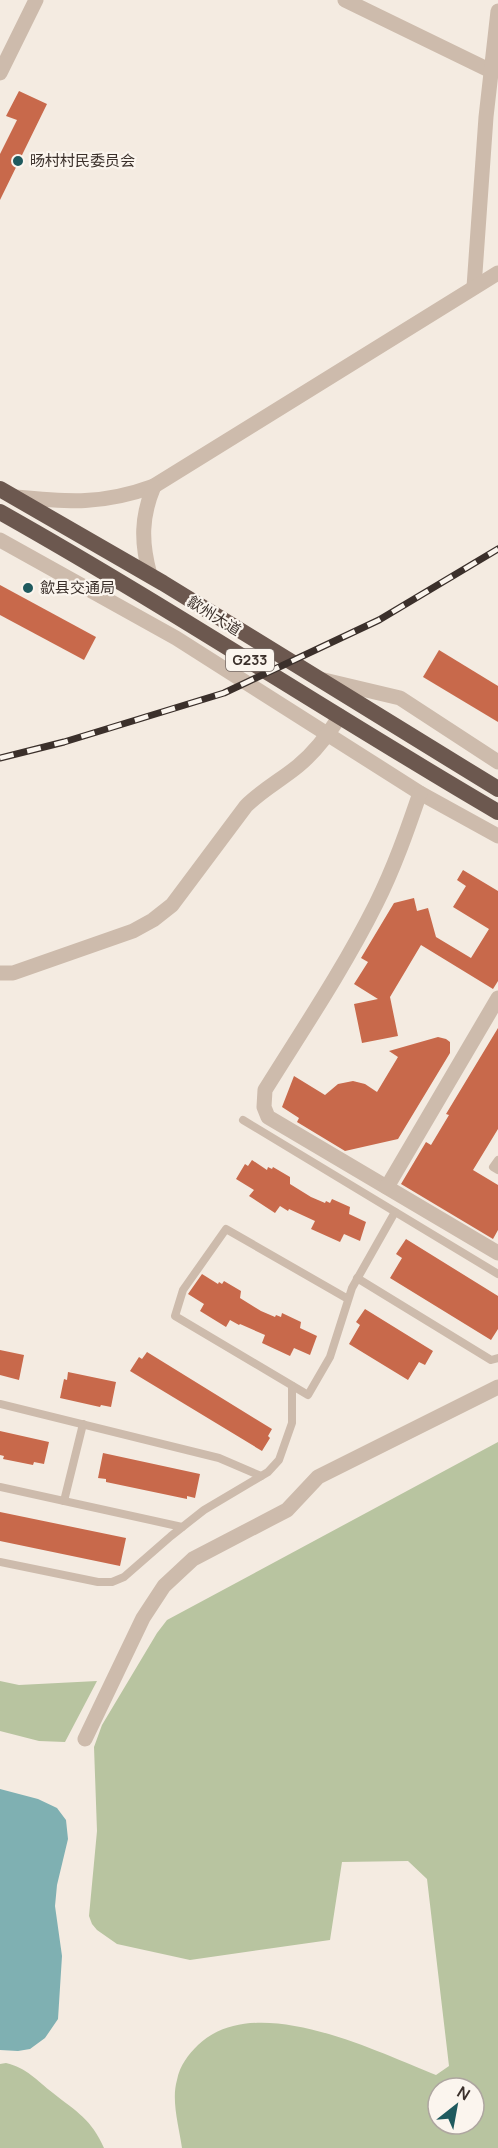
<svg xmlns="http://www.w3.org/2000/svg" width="498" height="2148" font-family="Manrope,'Noto Sans SC',sans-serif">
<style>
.green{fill:#b8c4a0;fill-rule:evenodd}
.water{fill:#7fb0b2}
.building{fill:#c8694b}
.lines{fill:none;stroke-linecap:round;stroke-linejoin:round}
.service{stroke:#cdbbac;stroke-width:8}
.minor{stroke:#cdbbac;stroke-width:15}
.trunk{stroke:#6c584f;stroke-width:16}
.rail-casing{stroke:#3b302b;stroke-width:7}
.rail{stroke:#fbf5ee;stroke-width:4.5;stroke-dasharray:14;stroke-linecap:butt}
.poi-dot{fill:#1f5a5e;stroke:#fbf5ee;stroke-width:2}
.labels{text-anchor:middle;stroke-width:4.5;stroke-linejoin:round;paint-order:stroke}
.shield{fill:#fbf5ee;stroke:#756b66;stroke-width:1.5}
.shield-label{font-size:14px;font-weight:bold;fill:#3b302b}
.poi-label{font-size:15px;fill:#3b302b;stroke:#fbf5ee;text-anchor:start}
.street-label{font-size:15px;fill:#3b302b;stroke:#fbf5ee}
</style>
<rect width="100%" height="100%" fill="#f4ebe1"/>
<!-- green -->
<g class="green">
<path d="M498 1442V2148H182C179 2127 171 2100 177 2080 180 2065 188 2055 198 2045 255 1990 375 2051 436 2075L449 2066 427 1879 408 1861 342 1862 330 1940 190 1960 117 1944 97 1930 92 1924 89 1916 97 1831 94 1747 102 1725 157 1633 167 1620ZM438 2088H474V2124H438Z"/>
<path d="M0 1681 19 1685 97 1681 65 1742 39 1741 0 1731Z"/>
<path d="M6 2063C27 2068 36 2080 53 2093 77 2112 91 2119 104 2148H0V2064Z"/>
</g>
<!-- water -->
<path class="water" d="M0 1789 38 1799 57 1808 66 1820 68 1839 57 1885 55 1906 62 1956 58 2019 45 2038 30 2049 18 2051 0 2050Z"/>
<!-- building -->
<g class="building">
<path d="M19 91 47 104 0 200V154L17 120 6 116Z"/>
<path d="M0 585 96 637 84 660 0 615Z"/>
<path d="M439 650 498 686V722L423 677Z"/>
<path d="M463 870 498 891V981L493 989 421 945 390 997 398 1036 362 1043 354 1004 378 999 354 984 368 962 361 958 394 903 414 898 417 911 428 908 436 937 471 958 489 929 453 907 466 886 457 880Z"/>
<path d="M498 1028V1129L473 1170 498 1185V1230L493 1239 401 1184 426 1142 431 1145 449 1115 446 1114Z"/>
<path d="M438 1037 446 1039 450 1042V1053L398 1139 345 1151 297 1122 299 1118 282 1107 294 1076 325 1095 338 1084 353 1081 365 1084 377 1092 398 1057 389 1051Z"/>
<path d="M252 1160 267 1170 268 1167 272 1169 273 1167 290 1177V1184L311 1197 325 1203 326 1201 330 1203 332 1199 350 1207 349 1214 366 1222 360 1241 344 1234 340 1242 311 1229 315 1221 289 1209 288 1211 280 1206 275 1213 249 1196 254 1190 236 1179 245 1164 248 1166Z"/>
<path d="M406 1239 498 1296V1329L491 1340 390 1278 402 1258 396 1254Z"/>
<path d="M202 1274 218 1284 219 1282 222 1284 224 1281 241 1291 240 1298 261 1311 275 1317 276 1315 281 1317 282 1313 301 1322 300 1328 317 1336 310 1355 294 1348 290 1356 262 1343 265 1335 240 1324 239 1325 230 1320 226 1327 200 1311 204 1304 188 1294Z"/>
<path d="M365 1309 433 1351 425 1365 419 1362 408 1380 349 1344 360 1325 356 1322Z"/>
<path d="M0 1350 24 1355 19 1380 0 1375Z"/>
<path d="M147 1352 272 1429 268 1436 270 1438 262 1451 130 1371 139 1357 142 1359Z"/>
<path d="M68 1372 116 1382 111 1407 101 1405 100 1407 60 1398 64 1379 67 1380Z"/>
<path d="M0 1431 49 1442 44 1464 34 1462 33 1465 3 1459 4 1456 0 1455Z"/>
<path d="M103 1453 200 1474 195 1498 187 1496V1499L106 1482V1479L98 1478Z"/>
<path d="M0 1512 126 1538 120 1566 0 1541Z"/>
</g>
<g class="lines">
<!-- service -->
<g class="service">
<path d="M243 1120 498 1274"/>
<path d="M498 1160 493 1167 498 1170"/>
<path d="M357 1278 491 1360 498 1358"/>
<path d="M348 1299 226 1229 183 1290 175 1316 308 1395 330 1357 352 1288 395 1212"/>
<path d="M0 1404 219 1458 261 1476"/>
<path d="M0 1487 182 1527"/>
<path d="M64 1501 83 1424"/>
<path d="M0 1562 98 1582H112L124 1577 171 1536 204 1510 268 1472 279 1460 292 1423V1386"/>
</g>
<!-- minor -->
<g class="minor">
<path d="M345 0 491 71"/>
<path d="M0 73 36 0"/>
<path d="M474 287 486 117 498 11"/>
<path d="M15 497C69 502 102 505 154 486L498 273"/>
<path d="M0 540 176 638 420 793 498 836"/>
<path d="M150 575C141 542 141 517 154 486"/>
<path d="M324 680 400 698 498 762"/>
<path d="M420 793C407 831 394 868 376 904 344 968 303 1029 265 1090L264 1107 268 1117 498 1253"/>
<path d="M0 973H13L133 931 153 920 172 905 246 806C262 790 281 780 298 766 315 752 328 735 340 716"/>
<path d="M387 1187 498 998"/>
<path d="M85 1739 143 1618 164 1586 193 1559 287 1510 318 1477 498 1387"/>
</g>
<!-- trunk -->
<g class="trunk">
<path d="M0 489 163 583 498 789"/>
<path d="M0 512C169 607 330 714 498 812"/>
</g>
<defs>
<path id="rail" d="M0 758 64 742 224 693 379 620 498 549"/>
</defs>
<!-- rail casing -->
<use href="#rail" class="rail-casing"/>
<!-- rail -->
<use href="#rail" class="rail"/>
</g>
<!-- markers -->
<g class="poi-dot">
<circle cx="18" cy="161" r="6"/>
<circle cx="28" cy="588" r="6"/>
</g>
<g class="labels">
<!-- shield labels -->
<rect class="shield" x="226" y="649" width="48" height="22" rx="4.5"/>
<g class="shield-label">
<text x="250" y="665">G233</text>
</g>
<!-- poi labels -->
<g class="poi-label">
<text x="30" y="166">旸村村民委员会</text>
<text x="40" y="593">歙县交通局</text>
</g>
<!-- street labels -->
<g class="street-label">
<text transform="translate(214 616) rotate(32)" y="5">歙州大道</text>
</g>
</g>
<!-- north arrow -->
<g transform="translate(456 2106) rotate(31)"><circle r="28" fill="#fbf5ee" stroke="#aea6a0" stroke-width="1.5"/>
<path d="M0-4.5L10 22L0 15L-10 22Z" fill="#1f5a5e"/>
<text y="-9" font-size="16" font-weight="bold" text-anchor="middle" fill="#3b302b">N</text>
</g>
</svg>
